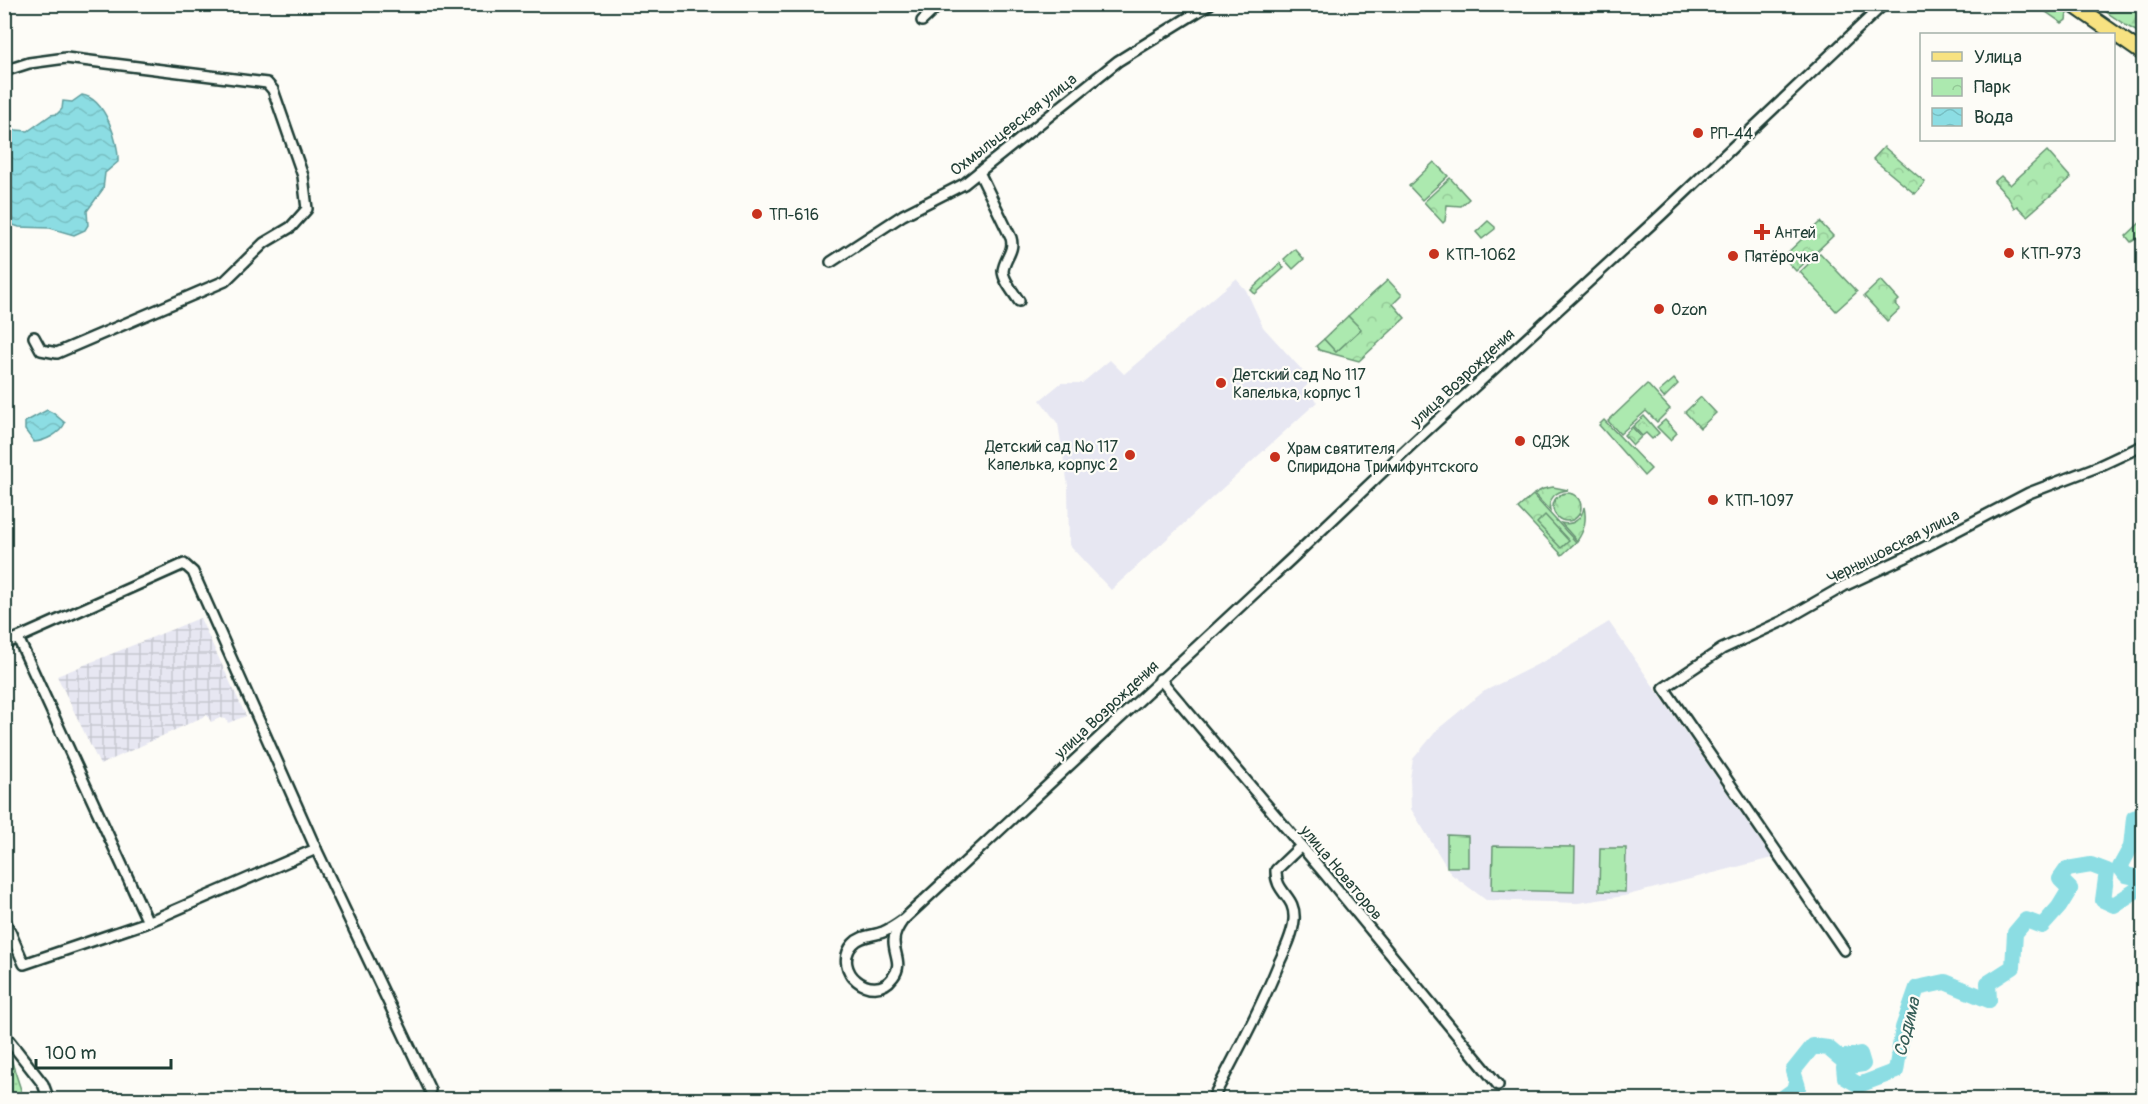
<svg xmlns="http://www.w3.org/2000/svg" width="2148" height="1104" font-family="Pangolin,sans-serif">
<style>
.built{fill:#e7e7f2}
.industrial{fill:url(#industrial-grid)}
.grass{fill:url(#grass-dots);stroke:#669372;stroke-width:1.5}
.forest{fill:url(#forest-firs);stroke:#669372;stroke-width:1.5}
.park{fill:url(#park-crowns);stroke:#669372;stroke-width:1.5}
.pitch{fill:#ace9af;stroke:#669372;stroke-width:1.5}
.water{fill:url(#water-waves);stroke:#609d9d;stroke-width:1.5}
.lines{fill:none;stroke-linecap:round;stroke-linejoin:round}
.river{stroke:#8cdde3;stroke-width:16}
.minor-casing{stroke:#1f3d34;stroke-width:14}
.primary-casing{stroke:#1f3d34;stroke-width:18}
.minor{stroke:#fdfcf7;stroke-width:9}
.primary{stroke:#f7e281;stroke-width:14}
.poi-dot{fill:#c8321e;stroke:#fdfcf7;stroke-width:2}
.labels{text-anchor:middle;stroke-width:4.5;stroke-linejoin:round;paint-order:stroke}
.street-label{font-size:16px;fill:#1f3d34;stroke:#fdfcf7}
.poi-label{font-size:16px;fill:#1f3d34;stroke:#fdfcf7;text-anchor:start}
.water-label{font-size:18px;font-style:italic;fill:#355d57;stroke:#fdfcf7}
</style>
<defs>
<pattern id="industrial-grid" width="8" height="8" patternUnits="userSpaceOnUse" patternTransform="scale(1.5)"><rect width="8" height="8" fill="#e7e7f2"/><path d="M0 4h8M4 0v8" fill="none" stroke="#c6c7d0"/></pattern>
<pattern id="grass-dots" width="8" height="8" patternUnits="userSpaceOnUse" patternTransform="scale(1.5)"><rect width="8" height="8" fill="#ace9af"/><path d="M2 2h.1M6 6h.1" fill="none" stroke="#94c997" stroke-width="1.8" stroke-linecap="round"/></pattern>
<pattern id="forest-firs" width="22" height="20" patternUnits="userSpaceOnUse" patternTransform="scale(1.5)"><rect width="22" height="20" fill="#ace9af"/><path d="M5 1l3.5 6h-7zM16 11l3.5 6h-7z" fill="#94c997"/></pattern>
<pattern id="park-crowns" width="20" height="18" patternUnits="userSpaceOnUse" patternTransform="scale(1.5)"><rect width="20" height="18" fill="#ace9af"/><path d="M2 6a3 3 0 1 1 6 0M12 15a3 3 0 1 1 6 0" fill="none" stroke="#94c997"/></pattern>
<pattern id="water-waves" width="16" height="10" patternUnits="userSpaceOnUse" patternTransform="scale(1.5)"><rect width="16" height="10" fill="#8cdde3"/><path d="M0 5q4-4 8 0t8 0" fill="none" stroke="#78bfc3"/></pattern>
</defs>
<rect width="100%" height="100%" fill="#fdfcf7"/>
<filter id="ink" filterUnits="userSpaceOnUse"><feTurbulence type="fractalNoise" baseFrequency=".0167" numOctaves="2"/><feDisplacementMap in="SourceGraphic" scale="12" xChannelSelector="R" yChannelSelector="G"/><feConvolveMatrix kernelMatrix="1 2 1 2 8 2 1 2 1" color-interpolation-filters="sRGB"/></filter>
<g filter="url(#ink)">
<!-- built -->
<g class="built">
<path d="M1236 279 1246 290 1263 327 1312 381 1304 388 1317 402 1111 590 1069 545 1068 486 1058 424 1040 400 1061 383H1082L1110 360 1124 374Z"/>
<path d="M1609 622 1772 858 1624 896 1578 903 1486 900 1451 874 1411 809 1410 779 1413 759 1438 729 1483 692 1548 659Z"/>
</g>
<!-- industrial -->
<path class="industrial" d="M200 618 246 716 228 723 226 719 220 718 211 722 207 715 100 765 57 676Z"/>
<!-- grass -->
<path class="grass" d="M5 1041 24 1099H5Z"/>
<!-- forest -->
<g class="forest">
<path d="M2036 5H2056L2067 13 2066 20 2062 23Z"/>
<path d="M2096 5H2143V35L2127 26Z"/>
</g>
<!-- park -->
<g class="park">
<path d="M1884 147 1925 182 1915 194 1873 159Z"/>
<path d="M2047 151 2071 178 2027 216 2017 206 2014 208 2008 197 1994 182 2001 176 2010 185Z"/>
<path d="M1450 178 1469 199 1461 206 1447 205 1445 221 1443 223 1424 202Z"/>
<path d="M2143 220V235L2131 242 2126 236Z"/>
<path d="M1488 221 1495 227V229L1482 239 1476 232Z"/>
<path d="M1820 222 1833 236 1796 271 1783 257Z"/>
<path d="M1295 249 1304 259 1293 269 1284 259Z"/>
<path d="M1280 263 1284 268 1255 294 1251 290Z"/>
<path d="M1388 280 1402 295 1393 304 1405 318 1359 361 1319 350 1316 346 1324 339 1336 352 1360 330 1348 316Z"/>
<path d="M1881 280 1899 300 1895 304 1900 309 1887 321 1864 296Z"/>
<path d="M1674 379 1678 384 1664 398 1659 392Z"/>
<path d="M1701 397 1716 413 1700 428 1685 412Z"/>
<path d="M1644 416 1659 433 1652 439 1646 433 1642 436 1633 426Z"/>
<path d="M1604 420 1651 469 1644 476 1599 425Z"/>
<path d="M1665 420 1677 433 1670 440 1657 427Z"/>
<path d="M1632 427 1641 437 1633 445 1624 435Z"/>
<path d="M1553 487 1568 490C1555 491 1548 499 1550 511L1534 494 1543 489Z"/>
<circle cx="1567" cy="507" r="14"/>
<path d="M1533 495 1576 542 1562 555 1518 508Z"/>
<path d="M1584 507C1587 520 1585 530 1577 541L1561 523C1573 526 1582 519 1584 507Z"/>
</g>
<!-- pitch -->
<g class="pitch">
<path d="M1434 162 1448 176 1422 200 1409 186Z"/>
<path d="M1820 253 1857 292 1836 311 1800 272Z"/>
<path d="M1348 316 1361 329 1336 352 1324 339Z"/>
<path d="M1647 384 1670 409 1657 422 1646 411 1620 434 1608 421Z"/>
<path d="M1545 515 1569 541 1561 548 1537 523Z"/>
<path d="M1447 835 1468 836V867H1447Z"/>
<path d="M1493 846 1575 847 1574 892 1492 890Z"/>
<path d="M1600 848H1626L1625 892 1599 891Z"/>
</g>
<!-- water -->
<g class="water">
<path d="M82 95C105 98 119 142 118 162L105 173 103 189 87 211 88 225 85 230 74 235 50 228 19 227 13 225 10 215 5 210V129L28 131 51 115 57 114 62 109 63 101 72 102Z"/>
<path d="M47 410 53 413 65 423C60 434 45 441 34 442L25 430V422Z"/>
</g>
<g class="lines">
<!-- river -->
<path class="river" d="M1780 1100 1798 1087 1793 1071 1813 1046 1828 1048 1840 1058 1860 1054 1863 1064 1844 1067 1845 1077 1859 1085 1896 1071 1903 1028 1917 988 1945 982 1989 1000 1988 983 2013 967 2015 933 2026 920 2042 926 2059 907 2070 889 2060 879 2067 869 2091 865 2107 871 2103 900 2114 905 2138 889 2139 878 2126 875 2120 867 2131 847 2134 818 2144 815"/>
<defs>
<g id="minor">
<path d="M922 21 940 4"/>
<path d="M4 71 29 63 66 58 267 83 273 90 303 176 307 209 291 227 264 243 225 281 57 353 41 350 34 337"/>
<path d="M979 172 1011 238C1015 251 1004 259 1003 271 1003 280 1014 293 1019 301"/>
<path d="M831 262 903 215 964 184 1118 61 1210 4"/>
<path d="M18 638 184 564 193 572 316 849 430 1090"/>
<path d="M4 644 18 638 148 922 316 849"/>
<path d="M1160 679 1324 873 1498 1085"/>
<path d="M4 918 24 964 148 922"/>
<path d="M903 920C898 927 894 933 894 941 894 955 903 964 893 977 873 1005 830 970 853 944 861 935 873 936 883 932 890 929 896 925 903 920L1290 560 1411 445 1659 217 1884 4"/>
<path d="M4 945 11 934"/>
<path d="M1844 950 1664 688 1722 649 1783 621 1844 586 1904 558 2029 493 2097 467 2144 445"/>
<path d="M4 1034 43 1084 49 1100"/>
<path d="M1212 1100C1236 1054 1260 1010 1279 963 1285 950 1293 934 1294 920 1296 895 1275 894 1276 870L1301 846"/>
</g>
<path id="primary" d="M2072 4 2144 54"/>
</defs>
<!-- minor casing -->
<use href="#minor" class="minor-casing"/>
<!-- primary casing -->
<use href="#primary" class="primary-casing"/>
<!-- minor -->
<use href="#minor" class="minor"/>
<!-- primary -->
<use href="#primary" class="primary"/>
</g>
</g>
<!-- markers -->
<g class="poi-dot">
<circle cx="1698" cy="133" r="6"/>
<circle cx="757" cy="214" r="6"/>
<path d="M1759 223h6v6h6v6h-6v6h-6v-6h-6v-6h6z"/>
<circle cx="2009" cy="253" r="6"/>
<circle cx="1434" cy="254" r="6"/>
<circle cx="1733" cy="256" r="6"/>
<circle cx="1659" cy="309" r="6"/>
<circle cx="1221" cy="383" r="6"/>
<circle cx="1520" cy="441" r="6"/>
<circle cx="1130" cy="455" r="6"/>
<circle cx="1275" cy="457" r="6"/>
<circle cx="1713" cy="500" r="6"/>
</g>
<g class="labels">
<!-- street labels -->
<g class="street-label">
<text transform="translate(1013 124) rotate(-38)" y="6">Охмыльцевская улица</text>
<text transform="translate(1462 377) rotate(-43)" y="6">улица Возрождения</text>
<text transform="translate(1893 546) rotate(-27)" y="6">Чернышовская улица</text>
<text transform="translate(1106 709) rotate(-43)" y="6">улица Возрождения</text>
<text transform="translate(1342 872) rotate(50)" y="6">улица Новаторов</text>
</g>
<!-- poi labels -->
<g class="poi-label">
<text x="1710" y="139">РП-44</text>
<text x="769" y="220">ТП-616</text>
<text x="1774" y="238">Антей</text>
<text x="2021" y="259">КТП-973</text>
<text x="1446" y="260">КТП-1062</text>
<text x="1745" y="262">Пятёрочка</text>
<text x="1671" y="315">Ozon</text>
<text x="1233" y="380">Детский сад № 117<tspan x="1233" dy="18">Капелька, корпус 1</tspan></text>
<text x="1532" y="447">СДЭК</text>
<text x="1118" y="452" text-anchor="end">Детский сад № 117<tspan x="1118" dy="18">Капелька, корпус 2</tspan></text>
<text x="1287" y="454">Храм святителя<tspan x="1287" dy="18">Спиридона Тримифунтского</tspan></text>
<text x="1725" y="506">КТП-1097</text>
</g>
<!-- water labels -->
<g class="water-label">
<text transform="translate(1907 1027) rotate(-76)" y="6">Содима</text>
</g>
</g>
<!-- margin -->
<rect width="2148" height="1104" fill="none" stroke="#fdfcf7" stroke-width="24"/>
<rect x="12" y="12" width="2124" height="1080" fill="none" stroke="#1f3d34" stroke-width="2" filter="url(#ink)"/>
<!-- legend -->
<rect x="1920" y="33" width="195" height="108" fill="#fdfcf7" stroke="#a4b0a9" stroke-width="1.5"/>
<rect x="1932" y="52" width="30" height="9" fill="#f7e281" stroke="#a4b0a9" stroke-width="1.5"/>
<text x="1974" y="63" font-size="18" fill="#1f3d34">Улица</text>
<rect x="1932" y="78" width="30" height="18" fill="url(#park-crowns)" stroke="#a4b0a9" stroke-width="1.5"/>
<text x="1974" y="93" font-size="18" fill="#1f3d34">Парк</text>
<rect x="1932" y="108" width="30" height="18" fill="url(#water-waves)" stroke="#a4b0a9" stroke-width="1.5"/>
<text x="1974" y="123" font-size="18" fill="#1f3d34">Вода</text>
<!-- scale -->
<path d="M36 1059v9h135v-9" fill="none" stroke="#1f3d34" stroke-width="3"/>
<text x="45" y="1059" font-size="18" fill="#1f3d34" stroke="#fdfcf7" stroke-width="4.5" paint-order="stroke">100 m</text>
</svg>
